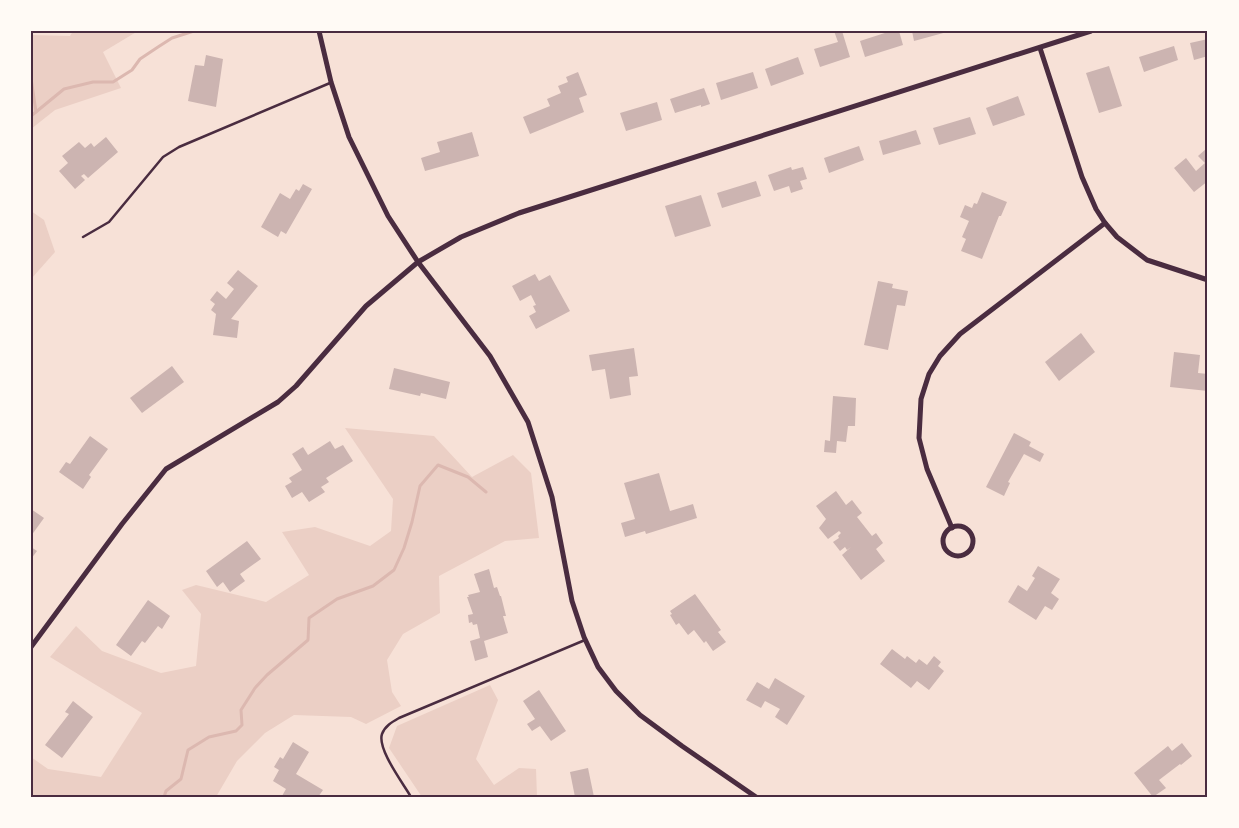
<svg xmlns="http://www.w3.org/2000/svg" width="1239" height="828" font-family="'Roboto Condensed',sans-serif">
<style>
.green{fill:#ebcfc5}
.lines{fill:none;stroke-linecap:round;stroke-linejoin:round}
.stream{stroke:#dcb8b0;stroke-width:3}
.building{fill:#ccb4b1}
.service{stroke:#4a2c40;stroke-width:2.5}
.minor{stroke:#4a2c40;stroke-width:5}
.neatline{fill:none;stroke:#4a2c40;stroke-width:2}
</style>
<rect width="100%" height="100%" fill="#f7e1d7"/>
<!-- green -->
<g class="green">
<path d="M73 31H138L103 52 121 88 55 110 31 129V35L70 36Z"/>
<path d="M31 211 44 220 55 252 31 279Z"/>
<path d="M345 428 434 436 472 477 513 455 531 473 539 538 505 541 439 576 440 613 403 634 387 660 392 692 401 706 366 724 351 717 294 715 265 733 237 761 216 797H31V757L48 769 101 777 142 713 50 657 76 626 102 651 161 673 196 666 201 614 182 590 196 585 266 602 309 575 282 532 315 527 370 546 391 531 393 499Z"/>
<path d="M490 685 498 700 476 759 494 785 519 768 536 769 537 797H422L389 748 397 726Z"/>
</g>
<g class="lines">
<!-- stream -->
<g class="stream">
<path d="M31 78 36 112"/>
<path d="M31 116 64 89 93 82H113L132 70 140 59 158 47 172 38 194 31"/>
<path d="M164 797 166 791 181 779 188 750 209 737 236 731 242 725 241 710 255 688 267 675 308 640 309 618 337 599 373 586 394 570 404 548 412 522 420 486 438 465 468 477 486 492"/>
</g>
</g>
<!-- building -->
<g class="building">
<path d="M834 31H842L850 57 820 67 814 49 838 42Z"/>
<path d="M891 31H899L903 45 865 57 860 41Z"/>
<path d="M912 31H947V32L914 41Z"/>
<path d="M1208 39V56L1194 60 1190 43Z"/>
<path d="M1174 46 1178 60 1144 72 1139 57Z"/>
<path d="M206 55 223 59 216 107 188 101 195 65 204 66Z"/>
<path d="M798 57 804 74 771 86 765 69Z"/>
<path d="M1109 66 1122 106 1099 113 1086 73Z"/>
<path d="M578 72 587 95 579 98 584 112 530 134 523 117 550 106 547 99 561 93 558 86 568 82 566 77Z"/>
<path d="M753 72 758 88 721 100 716 83Z"/>
<path d="M704 88 710 104 701 107V105L675 113 670 99Z"/>
<path d="M1018 96 1025 115 993 126 986 108Z"/>
<path d="M657 102 662 120 626 131 620 113Z"/>
<path d="M970 117 976 134 939 145 933 128Z"/>
<path d="M916 130 921 144 883 155 879 141Z"/>
<path d="M472 132 479 156 425 171 421 158 440 152 437 142Z"/>
<path d="M106 137 118 152 88 178 84 174 81 176 85 180 75 189 59 171 68 163 62 156 79 142 85 148 91 143 94 147Z"/>
<path d="M859 146 864 160 829 173 824 158Z"/>
<path d="M1206 149 1208 150V181L1194 192 1174 168 1186 158 1196 171 1205 163 1198 156Z"/>
<path d="M791 167 792 170 803 167 807 179 800 181 803 189 791 193 789 186 774 191 768 175Z"/>
<path d="M756 181 761 196 722 208 717 193Z"/>
<path d="M303 184 312 189 286 234 281 231 278 237 261 227 280 193 290 199 296 189 299 191Z"/>
<path d="M982 192 1007 202 1001 216H999L982 259 961 251 966 239 962 237 969 221 960 217 965 205 972 208 974 203 977 204Z"/>
<path d="M701 195 711 226 675 237 665 206Z"/>
<path d="M238 270 258 286 231 319 239 321 237 338 213 335 216 314 211 310 215 304 210 300 217 291 226 299 234 289 227 283Z"/>
<path d="M535 274 539 281 550 275 570 311 536 329 529 316 536 312 533 306 536 305 531 295 520 301 512 286Z"/>
<path d="M878 281 893 284 892 288 908 291 905 306 897 305 888 350 864 345Z"/>
<path d="M1081 333 1095 352 1059 381 1045 362Z"/>
<path d="M634 348 638 376 629 377 631 395 610 399 605 369 592 371 589 355Z"/>
<path d="M1174 352 1200 355 1198 373 1208 374V391L1170 387Z"/>
<path d="M172 366 184 382 142 413 130 398Z"/>
<path d="M394 368 450 382 446 399 421 393 420 396 389 389Z"/>
<path d="M833 396 856 398 855 426H848L846 442 837 441 836 453 824 452 825 440 830 441Z"/>
<path d="M1014 433 1031 442 1029 446 1044 454 1040 462 1024 454 1008 482 1010 483 1004 496 986 487Z"/>
<path d="M90 436 108 449 89 475 91 477 83 489 59 472 66 462 70 464Z"/>
<path d="M330 441 335 449 343 445 353 461 326 478 329 482 321 487 325 492 309 502 302 492 292 498 285 486 292 482 289 478 302 470 292 454 303 447 308 455Z"/>
<path d="M659 473 670 511 693 504 697 518 646 534 645 531 625 537 621 523 635 519 624 483Z"/>
<path d="M836 491 846 505 852 500 862 513 857 517 872 536 876 533 883 543 876 549 885 561 861 580 842 555 851 547 847 550 845 547 840 551 833 542 839 538 838 536 841 533 839 531 828 539 819 528 826 519 816 506Z"/>
<path d="M31 509 44 518 31 536Z"/>
<path d="M247 541 261 559 240 574 245 581 230 592 223 582 217 587 206 571Z"/>
<path d="M31 547 37 551 31 559Z"/>
<path d="M1038 566 1060 579 1051 593 1059 599 1052 610 1045 606 1036 620 1008 602 1018 585 1027 591 1035 578 1032 576Z"/>
<path d="M489 569 494 588 497 587 500 596H501L506 616H503L508 633 484 641 488 657 475 661 470 641 480 638 477 624 473 625 472 622 469 623 468 615 473 614 467 597H469L468 595 480 592 474 574Z"/>
<path d="M695 594 721 630 718 632 726 642 713 651 706 641 704 643 694 630 688 635 679 623 676 625 670 615 672 614 670 611Z"/>
<path d="M148 600 170 616 162 629 158 626 145 643 142 641 131 656 116 645Z"/>
<path d="M892 649 905 659 907 656 916 663 919 659 927 665 934 656 941 662 938 666 944 671 929 690 917 681 911 688 880 664Z"/>
<path d="M775 678 805 696 787 725 775 717 780 709 765 701 761 708 746 700 757 682 769 689Z"/>
<path d="M539 690 566 731 551 741 540 726 532 731 527 724 535 719 523 701Z"/>
<path d="M73 701 93 717 62 758 45 745 69 714 65 712Z"/>
<path d="M293 742 309 752 296 774 323 790 318 797H284L282 796 286 789 273 781 279 770 274 767 280 757 283 759Z"/>
<path d="M1182 743 1192 756 1181 765 1180 764 1159 780 1166 788 1153 797 1134 773 1168 746 1172 751Z"/>
<path d="M588 768 594 797H575L570 772Z"/>
</g>
<g class="lines">
<!-- service -->
<g class="service">
<path d="M83 237 109 222 163 157 179 147 330 83"/>
<path d="M411 797C403 783 377 749 382 734 385 726 392 722 399 718L585 640"/>
</g>
<!-- minor -->
<g class="minor">
<path d="M319 31 331 82 349 137 388 216 418 262 490 356 528 422 552 497 572 601 584 637 598 667 616 691 640 715 682 746 756 797"/>
<path d="M1040 48 1082 177 1096 209 1105 223 1117 237 1147 260 1208 280"/>
<circle cx="958" cy="541" r="15"/>
<path d="M952 528 927 469 919 438 921 399 929 374 940 356 960 334 1105 223"/>
<path d="M31 647 122 524 166 469 278 402 296 386 366 306 418 262 461 237 519 213 1091 31"/>
</g>
</g>
<!-- border -->
<rect width="1239" height="828" fill="none" stroke="#fffaf5" stroke-width="65"/>
<rect x="32" y="32" width="1174" height="764" class="neatline"/>
</svg>
